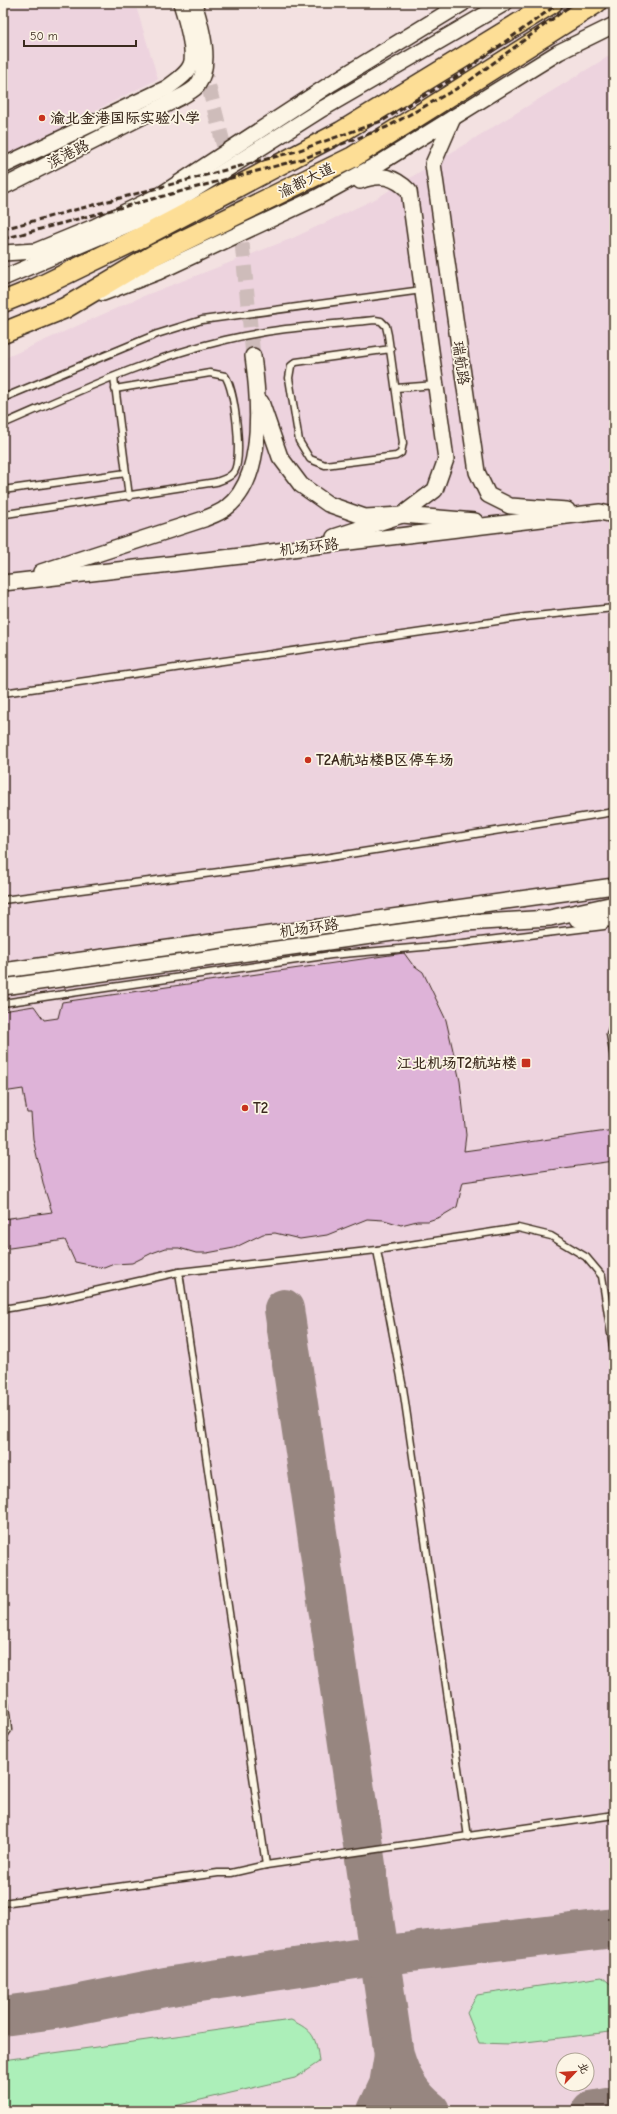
<svg xmlns="http://www.w3.org/2000/svg" width="617" height="2114" font-family="'Comic Neue','LXGW WenKai TC',sans-serif">
<style>
.built{fill:#edd3de;fill-rule:evenodd}
.green{fill:#acefb9;stroke:#748c6c}
.lines{fill:none;stroke-linecap:round;stroke-linejoin:round}
.taxiway{stroke:#978680;stroke-width:40}
.building{fill:#deb3d8;stroke:#3b2a1e}
.tertiary-tunnel{stroke:#cebcba;stroke-width:15;stroke-dasharray:15 8;stroke-linecap:butt}
.service-casing{stroke:#3b2a1e;stroke-width:9}
.tertiary-casing{stroke:#3b2a1e;stroke-width:18}
.trunk-casing{stroke:#3b2a1e;stroke-width:23}
.service{stroke:#fcf5e5;stroke-width:6}
.tertiary{stroke:#fcf5e5;stroke-width:15}
.trunk{stroke:#fdde96;stroke-width:20}
.rail{stroke:#3b2a1e;stroke-width:3;stroke-dasharray:6 3;stroke-linecap:butt}
.tertiary-bridge-casing{stroke:#3b2a1e;stroke-width:18;stroke-linecap:butt}
.tertiary-bridge{stroke:#fcf5e5;stroke-width:15}
.poi-dot{fill:#c8321e;stroke:#fcf5e5;stroke-width:1.5}
.labels{text-anchor:middle;stroke-width:3.5;stroke-linejoin:round;paint-order:stroke}
.poi-label{font-size:15px;font-weight:bold;fill:#3b2a1e;stroke:#fcf5e5;text-anchor:start}
.street-label{font-size:15px;fill:#3b2a1e;stroke:#fcf5e5}
</style>
<rect width="100%" height="100%" fill="#f3e1e1"/>
<filter id="ink" filterUnits="userSpaceOnUse"><feTurbulence type="fractalNoise" baseFrequency=".025" numOctaves="2"/><feDisplacementMap in="SourceGraphic" scale="8" xChannelSelector="R" yChannelSelector="G"/><feConvolveMatrix kernelMatrix="1 2 1 2 8 2 1 2 1" color-interpolation-filters="sRGB"/></filter>
<g filter="url(#ink)">
<!-- built -->
<g class="built">
<path d="M3 3H135L158 79 3 157Z"/>
<path d="M614 53V2111H3V359L146 295 293 238 377 198ZM563 2060H587V2084H563Z"/>
</g>
<!-- green -->
<g class="green">
<path d="M602 1977 614 1987V2026L610 2032 509 2044 479 2043 467 2013 477 1995Z"/>
<path d="M291 2020C314 2031 316 2037 319 2062L295 2078 162 2109 150 2111H3V2060Z"/>
</g>
<g class="lines">
<!-- taxiway -->
<g class="taxiway">
<path d="M284 1309 394 2055C401 2079 411 2096 430 2111"/>
<path d="M3 2016 55 2009 165 1987 369 1957 614 1928"/>
<path d="M377 2111 389 2085 394 2055"/>
<path d="M591 2111 614 2107"/>
</g>
</g>
<!-- building -->
<path class="building" d="M404 953 412 964 423 972 446 1020 460 1081 466 1135 464 1151 614 1130V1161L463 1182 457 1207 440 1217 428 1221H417L401 1225 384 1220 367 1219 327 1235 300 1239 275 1233 263 1234 234 1248 207 1253H196L179 1248H166L152 1253 132 1263 114 1264 104 1268 75 1262 65 1240 3 1249V1219L52 1212 44 1187 33 1139 31 1113H27L23 1089 3 1092V1011L34 1006 44 1020 58 1018 62 1002Z"/>
<g class="lines">
<!-- tertiary-tunnel -->
<path class="tertiary-tunnel" d="M203 64 238 202 253 356"/>
<defs>
<g id="service">
<path d="M114 377 129 497"/>
<path d="M396 388 436 385"/>
<path d="M3 398 157 334 202 320 422 290"/>
<path d="M3 424C75 393 148 358 225 340 274 328 325 325 375 320L381 321 386 326 388 335 403 443 401 453 396 456 325 465 310 459 299 441 289 378 291 366 296 362 391 349"/>
<path d="M3 490 126 473"/>
<path d="M6 514 216 482C222 480 230 478 234 472 243 458 235 389 225 376L210 373 115 389"/>
<path d="M3 693 525 617 614 608"/>
<path d="M3 900 312 860 614 812"/>
<path d="M3 1003 331 955 446 945 604 926"/>
<path d="M614 1023 610 1034 614 1058"/>
<path d="M377 1250 403 1388 468 1837"/>
<path d="M179 1272 266 1865"/>
<path d="M3 1309 46 1302 179 1272 377 1250 518 1228 551 1236 586 1257 602 1276 614 1353"/>
<path d="M3 1689 8 1730 3 1737"/>
<path d="M3 1903 218 1873H231L266 1865 614 1815"/>
</g>
<g id="tertiary">
<path d="M453 118 433 164 477 472 488 495 510 506 567 510"/>
<path d="M3 166 167 88C176 81 190 73 192 61 194 44 186 19 181 3"/>
<path d="M3 187 173 101C180 97 192 92 197 86 213 64 201 26 194 3"/>
<path d="M3 253 36 251 94 227 162 194 332 83 463 3"/>
<path d="M3 278 162 210 322 109 505 3"/>
<path d="M103 293 158 272 316 198 380 163 559 52 614 25"/>
<path d="M261 402 280 457 301 485 328 504 365 517 402 515 475 521"/>
<path d="M334 537 402 515 435 490 446 459 409 191C394 176 380 173 360 181"/>
<path d="M41 572 204 519C211 516 220 513 226 508 266 478 259 399 253 356"/>
<path d="M3 583 250 555 299 548 600 512 614 515"/>
<path d="M550 918 614 904"/>
<path d="M577 919H614"/>
<path d="M3 971 614 886"/>
</g>
<g id="trunk">
<path d="M3 302 35 289 144 236 341 132 552 3"/>
<path d="M3 333 65 308 154 255 353 157 596 3"/>
</g>
</defs>
<!-- service casing -->
<use href="#service" class="service-casing"/>
<!-- tertiary casing -->
<use href="#tertiary" class="tertiary-casing"/>
<!-- trunk casing -->
<use href="#trunk" class="trunk-casing"/>
<!-- service -->
<use href="#service" class="service"/>
<!-- tertiary -->
<use href="#tertiary" class="tertiary"/>
<!-- trunk -->
<use href="#trunk" class="trunk"/>
<!-- rail -->
<g class="rail">
<path d="M3 229 297 151 382 121 459 75 559 3"/>
<path d="M3 239 302 159 387 127 465 84 574 3"/>
</g>
<defs>
<path id="tertiary-bridge" d="M3 987 465 923 550 918"/>
</defs>
<!-- tertiary-bridge casing -->
<use href="#tertiary-bridge" class="tertiary-bridge-casing"/>
<!-- tertiary-bridge -->
<use href="#tertiary-bridge" class="tertiary-bridge"/>
</g>
</g>
<!-- markers -->
<g class="poi-dot">
<circle cx="42" cy="118" r="4"/>
<circle cx="308" cy="760" r="4"/>
<rect x="521" y="1058" width="10" height="10" rx="2"/>
<circle cx="245" cy="1108" r="4"/>
</g>
<g class="labels">
<!-- poi labels -->
<g class="poi-label">
<text x="50" y="123">渝北金港国际实验小学</text>
<text x="316" y="765">T2A航站楼B区停车场</text>
<text x="517" y="1068" text-anchor="end">江北机场T2航站楼</text>
<text x="253" y="1113">T2</text>
</g>
<!-- street labels -->
<g class="street-label">
<text transform="translate(68 154) rotate(-27)" y="5">滨港路</text>
<text transform="translate(306 180) rotate(-26)" y="5">渝都大道</text>
<text transform="translate(461 363) rotate(82)" y="5">瑞航路</text>
<text transform="translate(309 547) rotate(-7)" y="5">机场环路</text>
<text transform="translate(309 928) rotate(-8)" y="5">机场环路</text>
</g>
</g>
<!-- margin -->
<rect width="617" height="2114" fill="none" stroke="#fcf5e5" stroke-width="16"/>
<rect x="8" y="8" width="601" height="2098" fill="none" stroke="#3b2a1e" stroke-width="1.5" filter="url(#ink)"/>
<!-- north arrow -->
<g transform="translate(575 2072) rotate(65)"><circle r="19" fill="#fcf5e5" stroke="#afa495"/>
<path d="M0-3L7 15L0 10L-7 15Z" fill="#c8321e"/>
<text y="-6" font-size="11" font-weight="bold" text-anchor="middle" fill="#3b2a1e">北</text>
</g>
<!-- scale -->
<path d="M24 40v6h112v-6" fill="none" stroke="#3b2a1e" stroke-width="2"/>
<text x="30" y="40" font-size="12" fill="#3b2a1e" stroke="#fcf5e5" stroke-width="3" paint-order="stroke">50 m</text>
</svg>
